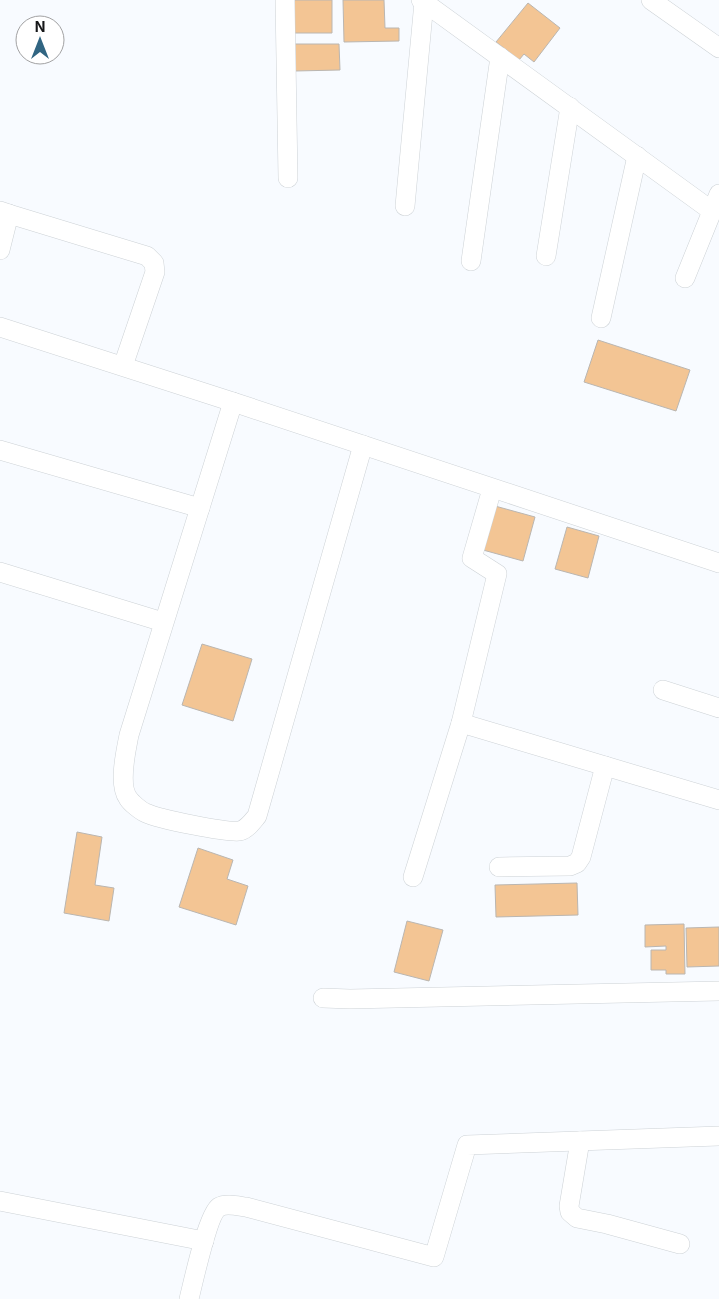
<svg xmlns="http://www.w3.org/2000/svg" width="719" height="1299" font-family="Inter,sans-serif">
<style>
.building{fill:#f3c594;stroke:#bab6b1}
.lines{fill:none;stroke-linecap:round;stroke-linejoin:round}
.street-casing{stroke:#cdd2d6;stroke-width:20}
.street{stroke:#fff;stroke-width:19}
</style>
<rect width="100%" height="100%" fill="#f8fbff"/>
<!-- building -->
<g class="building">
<path d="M291 0H332V33H290Z"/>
<path d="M343 0H384L385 28H399V41L344 42Z"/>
<path d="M528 3 560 28 534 62 524 54 519 60 496 42Z"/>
<path d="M294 44H339L340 70 295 71Z"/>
<path d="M598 340 690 370 676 411 584 382Z"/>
<path d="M495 506 535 517 523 561 483 550Z"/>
<path d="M567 527 599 536 588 578 555 569Z"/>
<path d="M202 644 252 659 233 721 182 705Z"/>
<path d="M77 832 102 837 95 885 114 888 109 921 64 913Z"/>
<path d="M198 848 233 860 227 879 248 886 236 925 179 907Z"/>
<path d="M577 883 578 915 496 917 495 885Z"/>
<path d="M407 921 443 930 429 981 394 972Z"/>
<path d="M684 924 685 974H666V970H651V950H666V946L645 947V925Z"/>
<path d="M719 927V966L687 967 686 928Z"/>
</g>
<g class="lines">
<defs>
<g id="street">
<path d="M285 0 288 178"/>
<path d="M421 0 712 211"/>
<path d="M651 0 719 48"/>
<path d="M405 206 424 2"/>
<path d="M0 211 9 214 0 250"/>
<path d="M9 214 147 256 154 263 155 272 123 366"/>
<path d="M546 256 570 107"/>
<path d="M471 261 500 57"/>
<path d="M685 278 719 194"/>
<path d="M601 318 637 156"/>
<path d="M0 327 233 402 719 563"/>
<path d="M233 402 129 735C126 751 118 784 128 798 131 803 141 811 146 813 158 819 228 833 240 831 247 829 252 822 257 816L363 445"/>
<path d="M0 450 200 508"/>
<path d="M0 572 163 622"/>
<path d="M663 690 719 708"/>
<path d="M461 723 719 800"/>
<path d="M499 867 570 866 577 863 581 857 605 766"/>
<path d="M413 877 461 723 497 574 472 558 492 489"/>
<path d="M323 998 350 999 719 991"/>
<path d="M580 1141 569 1206 570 1212 577 1218 607 1224 680 1244"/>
<path d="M0 1201 204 1241"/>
<path d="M189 1299C193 1283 208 1214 219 1207 226 1203 238 1206 246 1207L434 1257 467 1145 719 1136"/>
</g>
</defs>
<!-- street casing -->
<use href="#street" class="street-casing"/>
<!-- street -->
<use href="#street" class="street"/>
</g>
<!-- north arrow -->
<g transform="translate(40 40)"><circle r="24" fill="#ffffff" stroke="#a2a2a3"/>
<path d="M0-4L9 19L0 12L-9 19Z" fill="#316582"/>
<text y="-8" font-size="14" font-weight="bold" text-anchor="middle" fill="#161719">N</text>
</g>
</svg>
